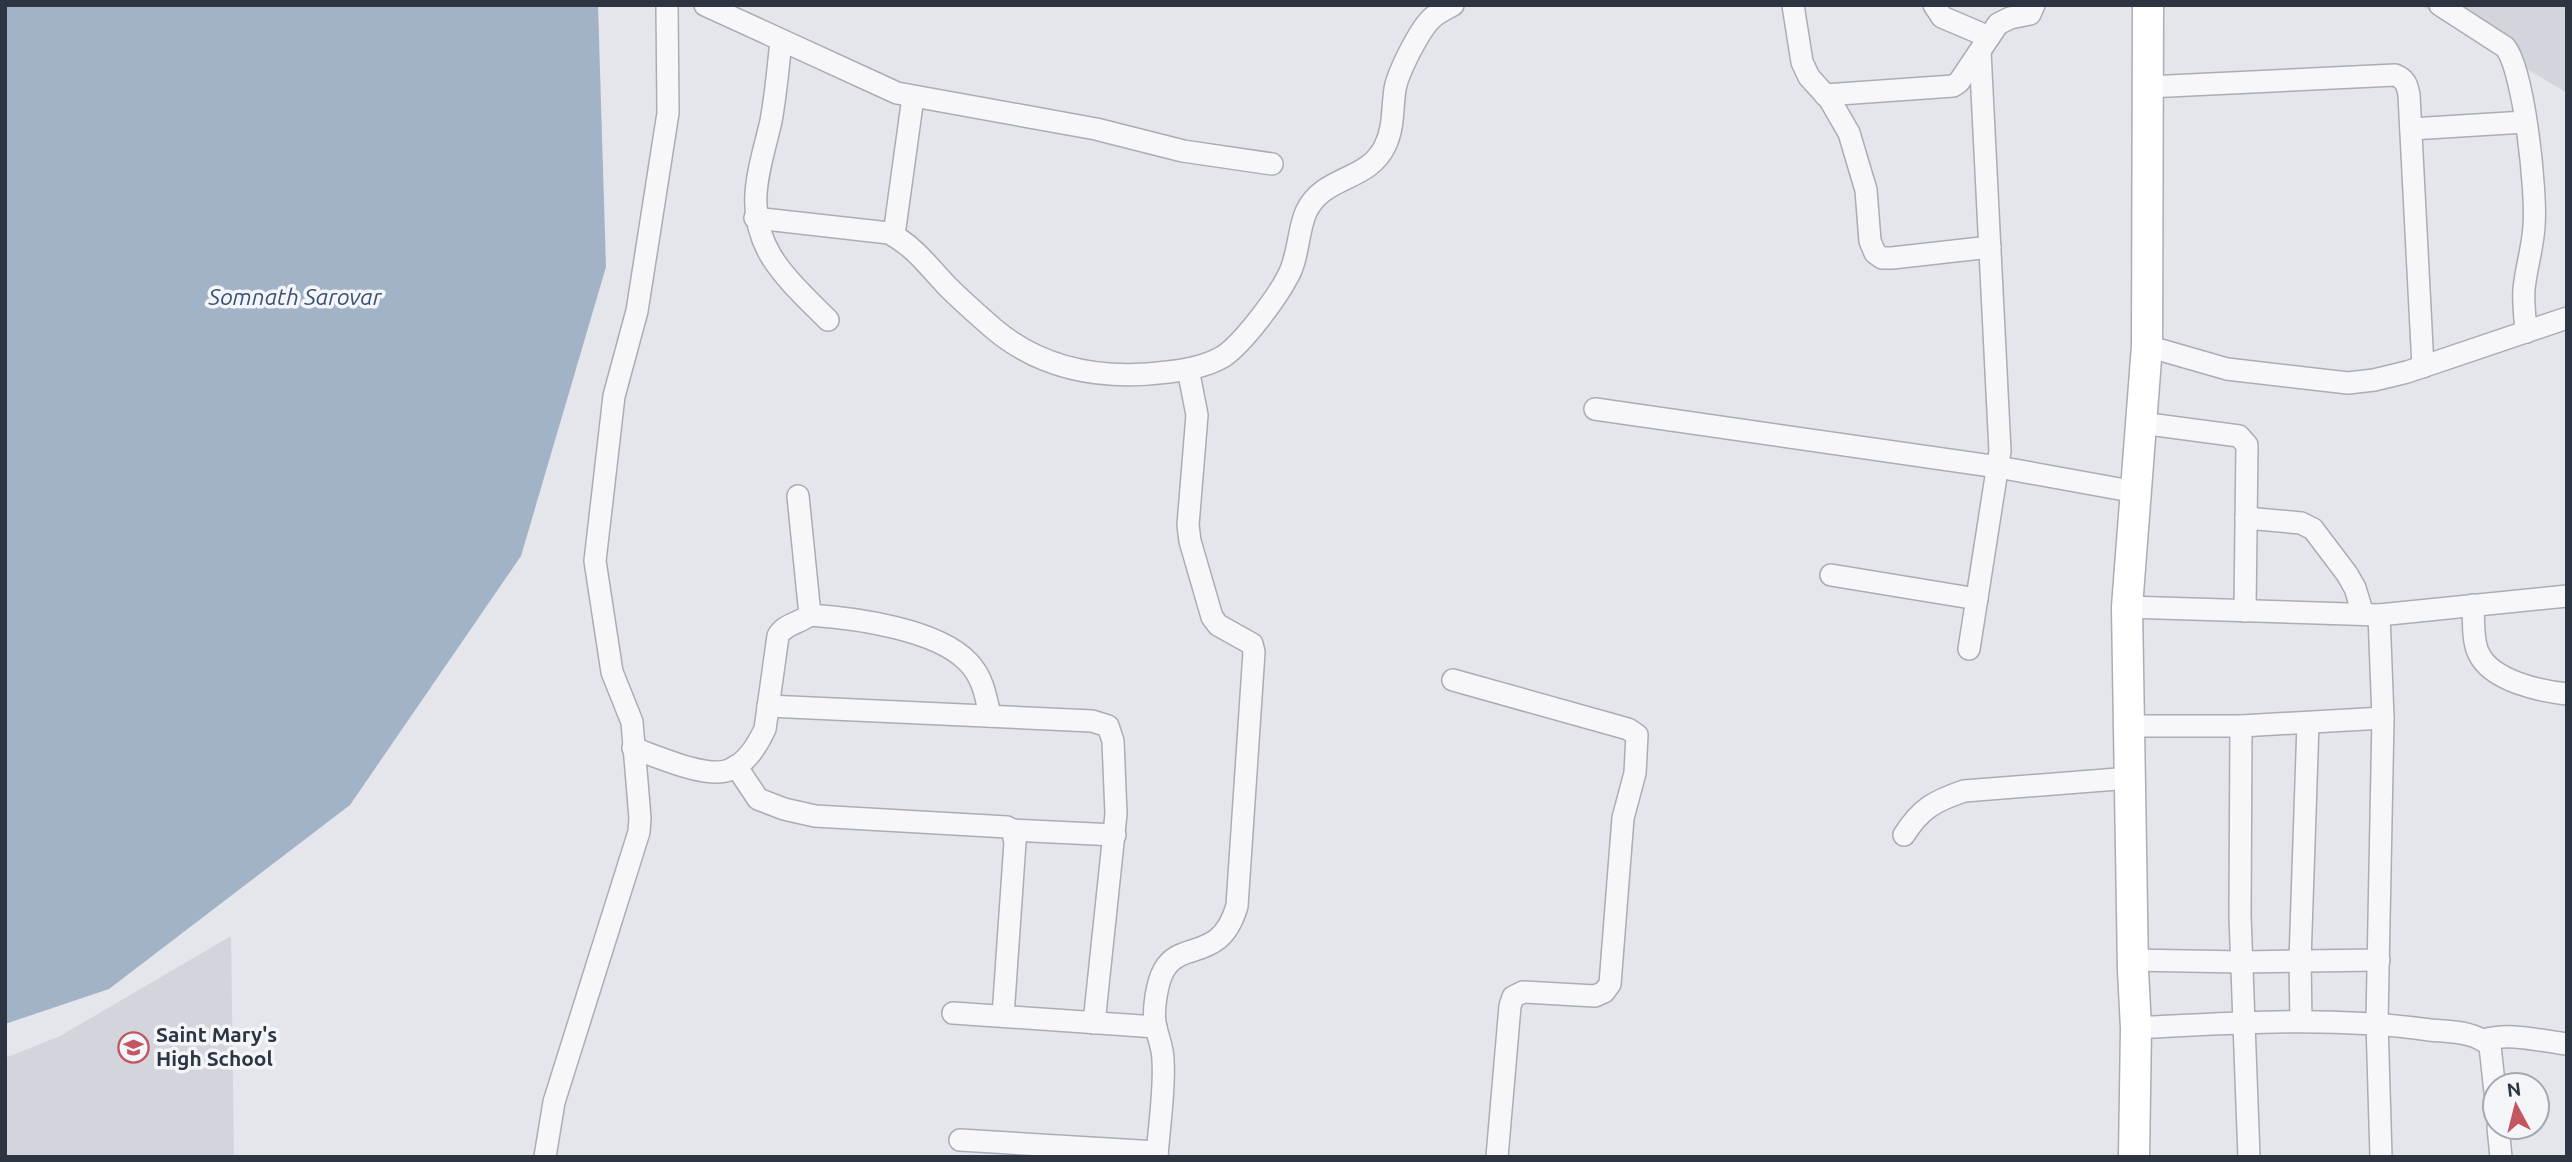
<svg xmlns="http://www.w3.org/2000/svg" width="2572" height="1162" font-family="Ubuntu,sans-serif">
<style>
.built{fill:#d3d5dc}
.water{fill:#a3b3c7}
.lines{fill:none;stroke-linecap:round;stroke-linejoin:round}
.street-casing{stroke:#a9adb5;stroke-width:24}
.secondary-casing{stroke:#a9adb5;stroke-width:33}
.street{stroke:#f7f7f9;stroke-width:21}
.secondary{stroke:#fff;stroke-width:30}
.labels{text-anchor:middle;stroke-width:7;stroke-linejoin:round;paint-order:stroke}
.poi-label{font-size:21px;font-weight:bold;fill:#2d3442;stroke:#f4f5f8;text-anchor:start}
.water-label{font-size:23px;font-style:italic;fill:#3b5172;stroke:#f4f5f8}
</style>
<rect width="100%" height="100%" fill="#e4e6eb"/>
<!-- built -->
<g class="built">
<path d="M2420 5H2567V93Z"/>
<path d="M231 936 234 1157H5V1058L60 1036Z"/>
</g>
<!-- water -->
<path class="water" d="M5 5H598L606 267 521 556 350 805 109 989 5 1024Z"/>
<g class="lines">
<defs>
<g id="street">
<path d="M705 5 897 93 1096 129 1183 151 1272 164"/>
<path d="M1793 5 1802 62 1809 77 1830 100 1849 133 1866 190 1870 241 1875 253 1882 258H1892L1990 247"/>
<path d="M1934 5 1942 17 1989 37"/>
<path d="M2440 5 2505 47C2524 69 2537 193 2534 226 2533 247 2526 268 2524 289 2523 303 2525 317 2526 332"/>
<path d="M781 41C778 68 776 94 771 121 760 169 743 209 771 256 786 280 808 300 828 320"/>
<path d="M2148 87 2395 75C2405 79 2407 84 2409 95L2423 367"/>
<path d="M1825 95 1953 86 1959 82 1998 24 2010 18 2030 14 2034 5"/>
<path d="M2411 129 2525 122"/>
<path d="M755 218 889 233C914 246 928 266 947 286 962 301 978 315 994 329 1044 371 1106 380 1168 372 1186 370 1208 366 1224 356 1243 343 1276 299 1287 278 1299 258 1297 233 1306 212 1323 175 1368 182 1385 146 1394 128 1392 109 1395 89 1398 72 1419 31 1431 19 1437 13 1446 9 1453 5"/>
<path d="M894 235 913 97"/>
<path d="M2147 346 2227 369 2348 383 2374 380 2407 372 2567 318"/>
<path d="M1595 409 1998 467 2136 492"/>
<path d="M2141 423 2239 436 2247 445 2245 611"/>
<path d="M2246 518 2301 523 2313 529 2347 574 2355 588 2363 614"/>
<path d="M1831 575 1977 599"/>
<path d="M2473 605C2474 620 2472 641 2479 654 2492 681 2540 691 2567 694"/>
<path d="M2127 607 2379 615 2567 596"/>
<path d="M810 615C854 618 937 629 968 662 983 677 986 697 990 716"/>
<path d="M2379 615 2383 718 2377 1022 2381 1157"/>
<path d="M1969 649 2000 451 1980 51"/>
<path d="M1453 680 1628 729 1637 735 1635 773 1623 818 1610 984 1604 992 1595 996 1523 992 1513 997 1510 1006 1497 1157"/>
<path d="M768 706 1092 721 1108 726 1113 741 1116 814 1094 1023"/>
<path d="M2130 726H2241L2383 718"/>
<path d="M2241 726 2240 916 2249 1157"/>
<path d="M633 748C656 756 707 779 729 770 746 764 758 744 765 729L778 636C784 624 800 623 810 615L798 496"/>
<path d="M736 766 758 799 784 809 815 816 1007 827 1012 830 1015 842 1003 1016"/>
<path d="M1012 830 1115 835"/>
<path d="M1904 835C1921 808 1935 801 1964 791L2130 778"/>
<path d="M2132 960 2242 962 2379 960"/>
<path d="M953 1013 1156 1027"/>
<path d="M2301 1021 2300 961 2308 723"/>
<path d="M2136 1028C2235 1023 2332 1016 2430 1030 2450 1032 2475 1031 2490 1046L2495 1092"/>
<path d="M2484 1040C2510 1032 2540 1041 2567 1044"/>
<path d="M2498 1127 2501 1157"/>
<path d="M960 1140 1157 1152"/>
<path d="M545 1157 554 1102 639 832 640 818 632 722 612 672 595 561 614 396 637 311 668 113 667 5"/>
<path d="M1157 1157C1159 1126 1165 1090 1163 1060 1163 1047 1157 1035 1155 1023 1153 1009 1157 982 1164 970 1181 939 1220 964 1237 906L1254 652 1252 644 1218 625 1212 617 1190 541 1188 525 1197 415 1188 369"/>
</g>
<path id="secondary" d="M2134 1157 2136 1028 2133 970 2127 607 2147 346 2148 5"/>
</defs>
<!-- street casing -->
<use href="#street" class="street-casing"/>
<!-- secondary casing -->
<use href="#secondary" class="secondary-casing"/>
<!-- street -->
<use href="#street" class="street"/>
<!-- secondary -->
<use href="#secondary" class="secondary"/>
</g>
<!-- icons -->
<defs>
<symbol id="school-ring" viewBox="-11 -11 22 22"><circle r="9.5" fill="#f4f5f8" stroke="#c35661" stroke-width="1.5"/><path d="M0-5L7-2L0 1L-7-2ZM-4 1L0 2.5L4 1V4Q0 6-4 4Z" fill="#c35661"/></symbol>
</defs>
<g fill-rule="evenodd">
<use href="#school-ring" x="116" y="1030" width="35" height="35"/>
</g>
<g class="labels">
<!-- poi labels -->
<g class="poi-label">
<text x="156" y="1042">Saint Mary's<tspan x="156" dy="24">High School</tspan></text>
</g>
<!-- water labels -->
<g class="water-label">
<text x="295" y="305">Somnath Sarovar</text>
</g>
</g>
<!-- border -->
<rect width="2572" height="1162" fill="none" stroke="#2d3442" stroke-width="14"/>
<!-- north arrow -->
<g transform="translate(2516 1106) rotate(353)"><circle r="33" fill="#f4f5f8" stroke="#a4a8af" stroke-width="2"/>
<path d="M0-5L12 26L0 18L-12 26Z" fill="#c35661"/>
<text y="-10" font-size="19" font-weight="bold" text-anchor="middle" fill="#2d3442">N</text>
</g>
</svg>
